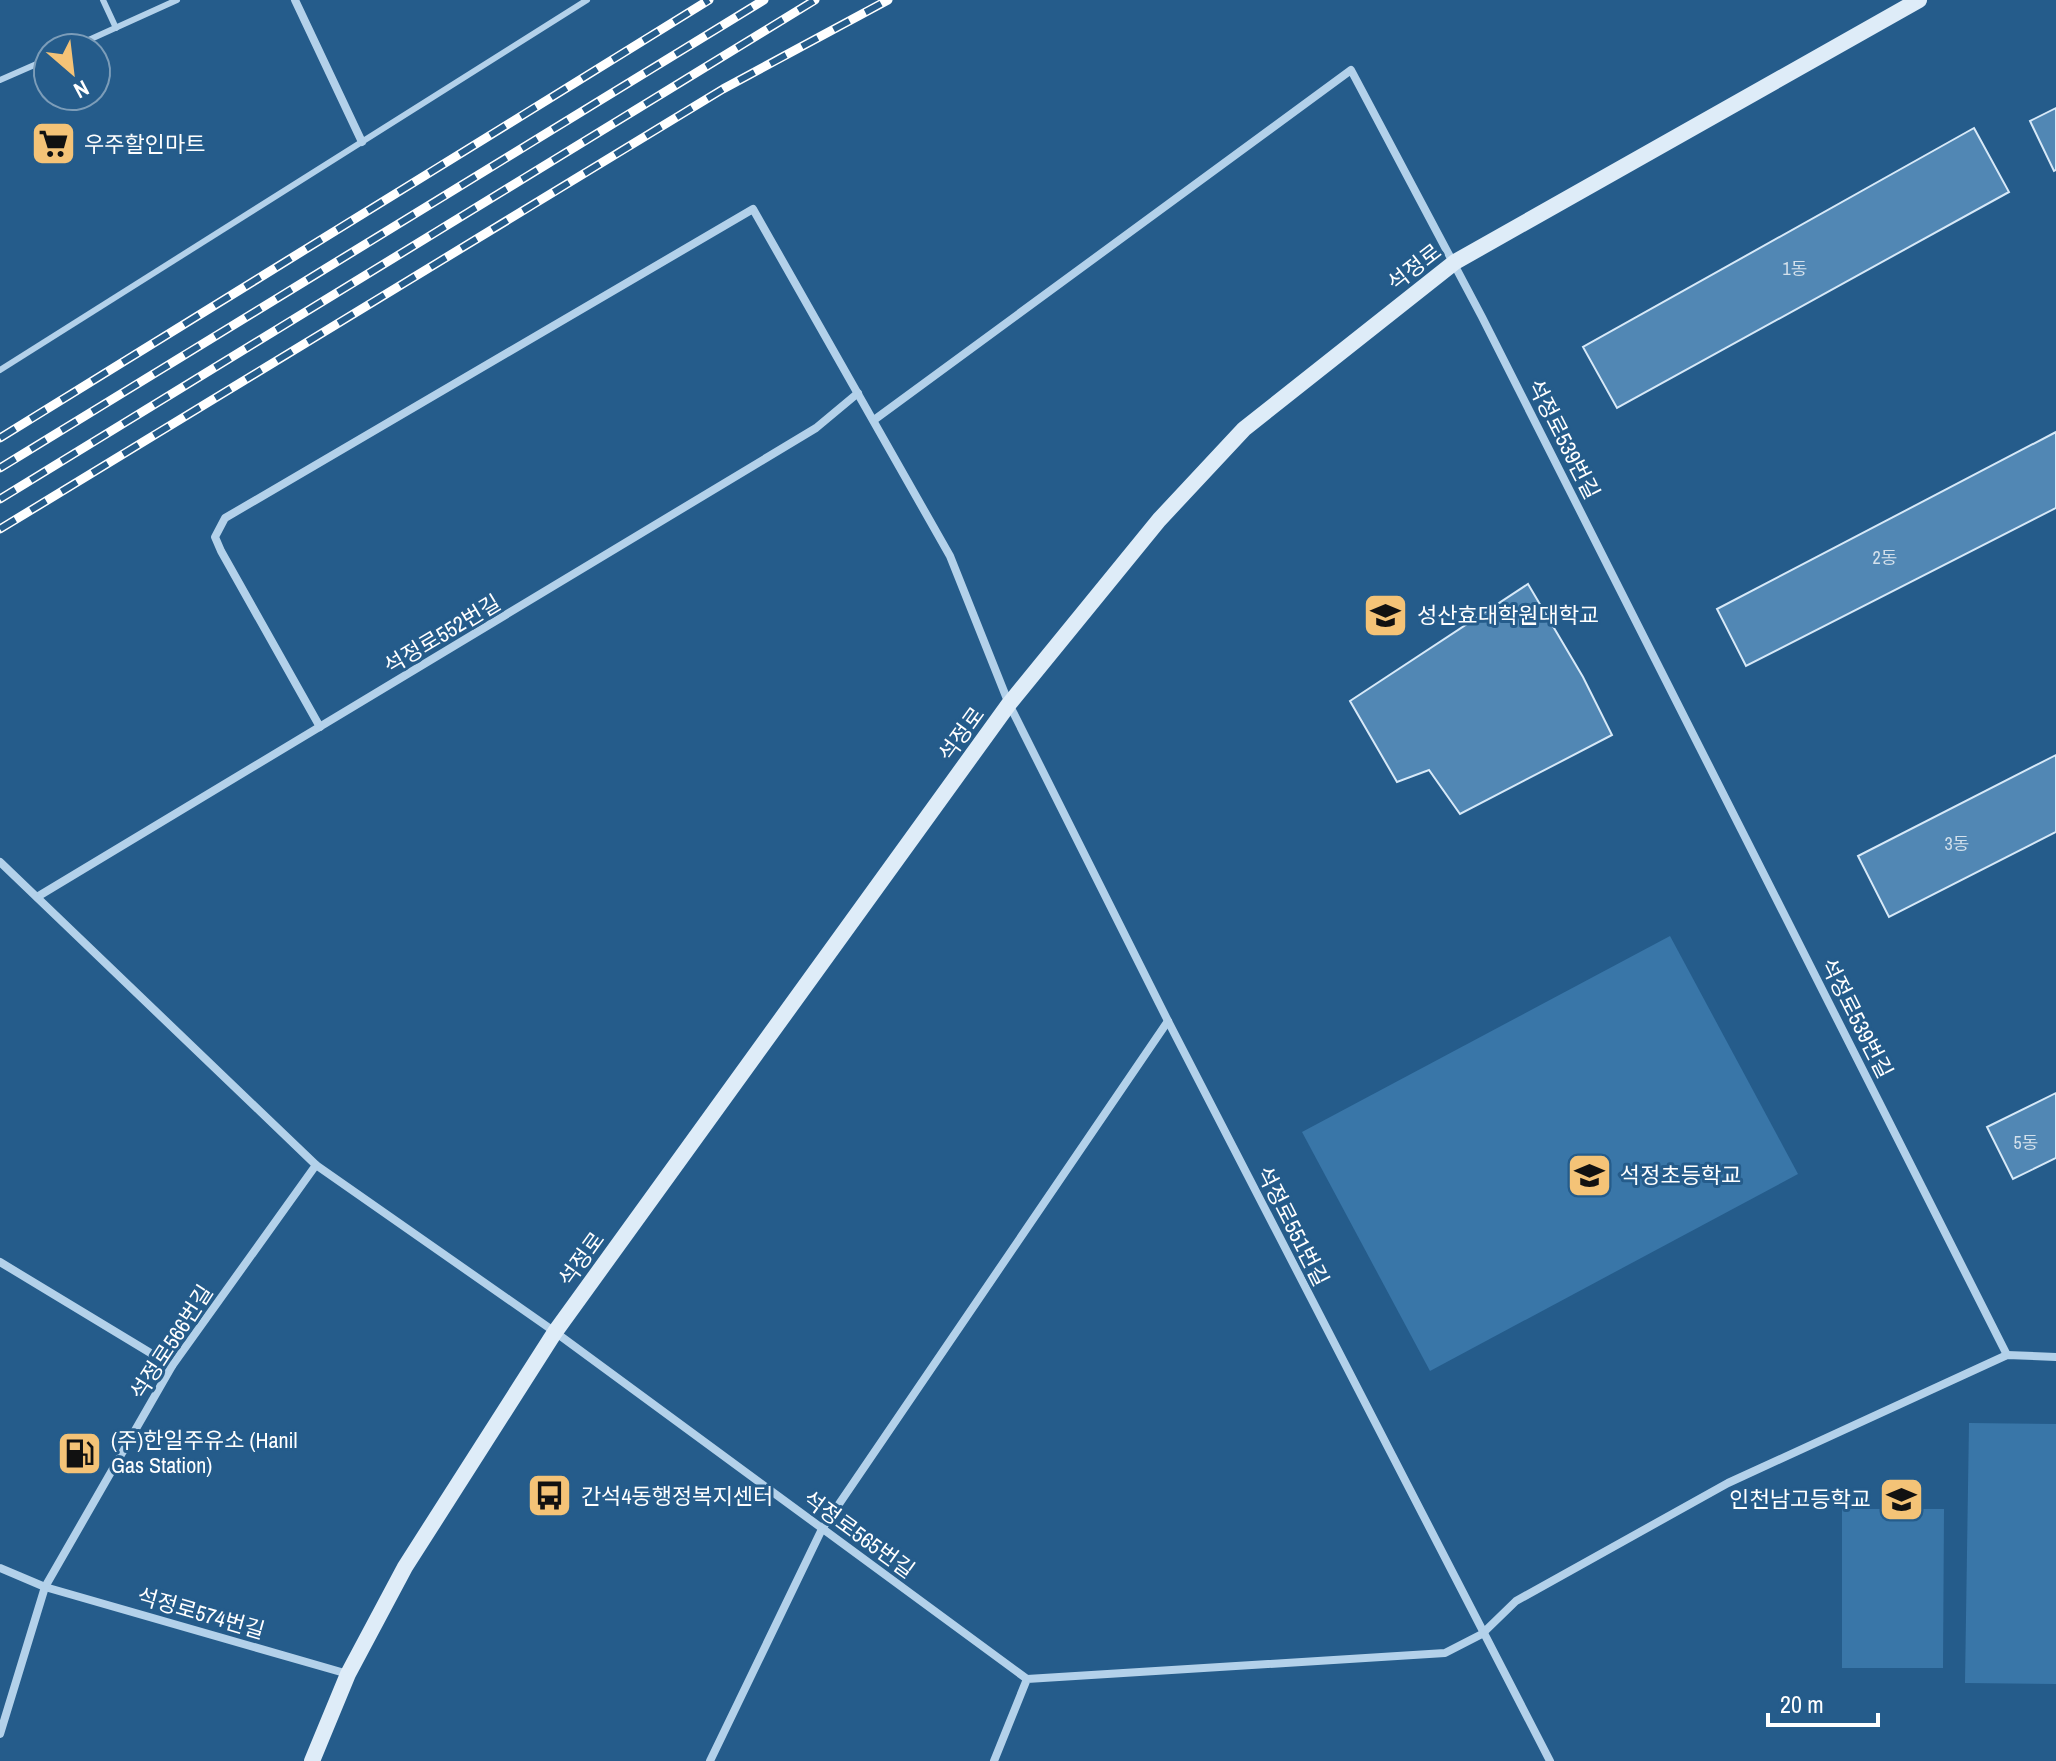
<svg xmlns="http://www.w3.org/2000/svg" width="2056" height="1761" font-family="'Archivo Narrow','Noto Sans KR',sans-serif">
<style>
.green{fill:#3976a8}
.building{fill:#5187b4;stroke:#d7e9f8;stroke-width:2}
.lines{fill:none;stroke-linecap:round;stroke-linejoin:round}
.service{stroke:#b3d1ea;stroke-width:6}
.minor{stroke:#b3d1ea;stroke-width:8}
.secondary{stroke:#deecf8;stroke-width:16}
.rail-casing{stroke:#fff;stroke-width:9}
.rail{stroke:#255c8b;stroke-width:6;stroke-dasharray:18;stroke-linecap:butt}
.labels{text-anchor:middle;stroke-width:6;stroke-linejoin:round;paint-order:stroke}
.number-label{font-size:18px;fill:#d4e1ec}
.poi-label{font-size:22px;fill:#fff;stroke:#255c8b;text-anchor:start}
.street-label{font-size:22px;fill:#fff;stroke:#255c8b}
</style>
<rect width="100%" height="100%" fill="#255c8b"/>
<!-- green -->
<g class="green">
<path d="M1670 936 1798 1174 1430 1371 1302 1132Z"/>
<path d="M1969 1423 2056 1424V1684L1965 1683Z"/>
<path d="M1842 1509H1944L1943 1668H1842Z"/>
</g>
<!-- building -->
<g class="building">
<path d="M2056 108V170L2054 171 2030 121Z"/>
<path d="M1974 128 2009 192 1617 408 1583 347Z"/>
<path d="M2056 432V508L1746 666 1717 609Z"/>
<path d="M1528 584 1583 677 1612 735 1460 814 1429 770 1397 782 1350 701Z"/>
<path d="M2056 755V832L1889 917 1858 856Z"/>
<path d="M2056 1093V1158L2013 1179 1987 1127Z"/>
</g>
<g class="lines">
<!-- service -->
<g class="service">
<path d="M103 0 116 28"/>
<path d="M71 48 177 0"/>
<path d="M0 80 48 59"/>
<path d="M0 370 587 0"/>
</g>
<!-- minor -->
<g class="minor">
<path d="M295 0 362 142"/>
<path d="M874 420 1351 70 1482 317 2007 1355"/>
<path d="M320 727 221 551 215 537 225 518 753 209 950 556 1009 704 1168 1021 1550 1761"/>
<path d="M0 862 316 1165 555 1332 1027 1679"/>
<path d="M37 897 816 428 858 393"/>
<path d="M0 1262 172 1366"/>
<path d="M0 1568 45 1587 348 1674"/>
<path d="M0 1734 45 1587 172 1366 316 1165"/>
<path d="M710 1761 822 1529 1168 1021"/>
<path d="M994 1761 1027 1679 1445 1653 1482 1634 1516 1601 1728 1483 2007 1355 2056 1357"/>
</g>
<!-- secondary -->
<path class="secondary" d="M312 1761 348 1674 405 1567 555 1332 1009 704 1159 520 1244 429 1455 262 1919 0"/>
<defs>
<g id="rail">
<path d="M0 438 709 0"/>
<path d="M0 468 764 0"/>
<path d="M0 499 815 0"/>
<path d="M0 529 723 89 888 0"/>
</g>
</defs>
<!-- rail casing -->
<use href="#rail" class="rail-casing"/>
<!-- rail -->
<use href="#rail" class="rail"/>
</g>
<!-- icons -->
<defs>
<symbol id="supermarket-square" viewBox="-11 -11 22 22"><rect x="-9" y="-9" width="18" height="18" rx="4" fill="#f4c377" stroke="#255c8b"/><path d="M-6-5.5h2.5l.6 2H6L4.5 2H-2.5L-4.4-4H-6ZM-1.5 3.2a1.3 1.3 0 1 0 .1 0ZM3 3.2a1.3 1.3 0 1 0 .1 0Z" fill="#111"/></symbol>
<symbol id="school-square" viewBox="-11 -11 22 22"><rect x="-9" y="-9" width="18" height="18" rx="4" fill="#f4c377" stroke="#255c8b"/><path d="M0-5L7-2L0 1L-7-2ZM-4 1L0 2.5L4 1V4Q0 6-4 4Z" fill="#111"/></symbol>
<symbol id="fuel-square" viewBox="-11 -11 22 22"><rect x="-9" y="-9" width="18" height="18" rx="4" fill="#f4c377" stroke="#255c8b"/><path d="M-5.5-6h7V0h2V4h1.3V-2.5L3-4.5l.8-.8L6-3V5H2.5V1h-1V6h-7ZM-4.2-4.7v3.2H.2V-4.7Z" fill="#111"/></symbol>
<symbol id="bus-square" viewBox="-11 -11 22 22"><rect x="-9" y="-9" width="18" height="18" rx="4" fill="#f4c377" stroke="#255c8b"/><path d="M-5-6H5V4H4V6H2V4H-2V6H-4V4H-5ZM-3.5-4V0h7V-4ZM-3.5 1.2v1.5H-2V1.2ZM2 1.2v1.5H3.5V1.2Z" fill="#111"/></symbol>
</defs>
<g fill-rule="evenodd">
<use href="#supermarket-square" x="28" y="118" width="51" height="51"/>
<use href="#school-square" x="1360" y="590" width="51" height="51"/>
<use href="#school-square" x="1564" y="1150" width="51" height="51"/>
<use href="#fuel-square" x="54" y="1428" width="51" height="51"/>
<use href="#bus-square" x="524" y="1470" width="51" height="51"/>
<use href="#school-square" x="1876" y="1474" width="51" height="51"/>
</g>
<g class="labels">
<!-- number labels -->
<g class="number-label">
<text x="1795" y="275">1동</text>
<text x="1885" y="564">2동</text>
<text x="1957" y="850">3동</text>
<text x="2026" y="1149">5동</text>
</g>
<!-- poi labels -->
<g class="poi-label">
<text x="84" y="152">우주할인마트</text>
<text x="1417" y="623">성산효대학원대학교</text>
<text x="1620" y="1183">석정초등학교</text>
<text x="111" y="1448">(주)한일주유소 (Hanil<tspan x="111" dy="25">Gas Station)</tspan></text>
<text x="581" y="1504">간석4동행정복지센터</text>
<text x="1871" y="1507" text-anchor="end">인천남고등학교</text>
</g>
<!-- street labels -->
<g class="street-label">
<text transform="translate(1414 267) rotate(-38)" y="8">석정로</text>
<text transform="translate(1564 439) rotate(63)" y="8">석정로539번길</text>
<text transform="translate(442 634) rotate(-31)" y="8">석정로552번길</text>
<text transform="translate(961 734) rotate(-54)" y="8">석정로</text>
<text transform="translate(1857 1018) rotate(63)" y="8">석정로539번길</text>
<text transform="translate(1293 1226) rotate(63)" y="8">석정로551번길</text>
<text transform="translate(581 1259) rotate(-54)" y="8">석정로</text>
<text transform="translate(171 1342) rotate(-57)" y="8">석정로566번길</text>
<text transform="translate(859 1534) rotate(36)" y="8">석정로565번길</text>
<text transform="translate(201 1613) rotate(16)" y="8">석정로574번길</text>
</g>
</g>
<!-- north arrow -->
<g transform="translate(72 72) rotate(152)"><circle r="38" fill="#255c8b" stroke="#7c9db9" stroke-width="2"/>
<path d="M0-6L14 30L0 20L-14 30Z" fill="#f4c377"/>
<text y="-12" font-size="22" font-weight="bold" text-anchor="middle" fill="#ffffff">N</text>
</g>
<!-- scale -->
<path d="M1768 1713v12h110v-12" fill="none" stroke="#ffffff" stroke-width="4"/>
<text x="1780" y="1713" font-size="24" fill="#ffffff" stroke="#255c8b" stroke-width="6" paint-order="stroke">20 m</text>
</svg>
